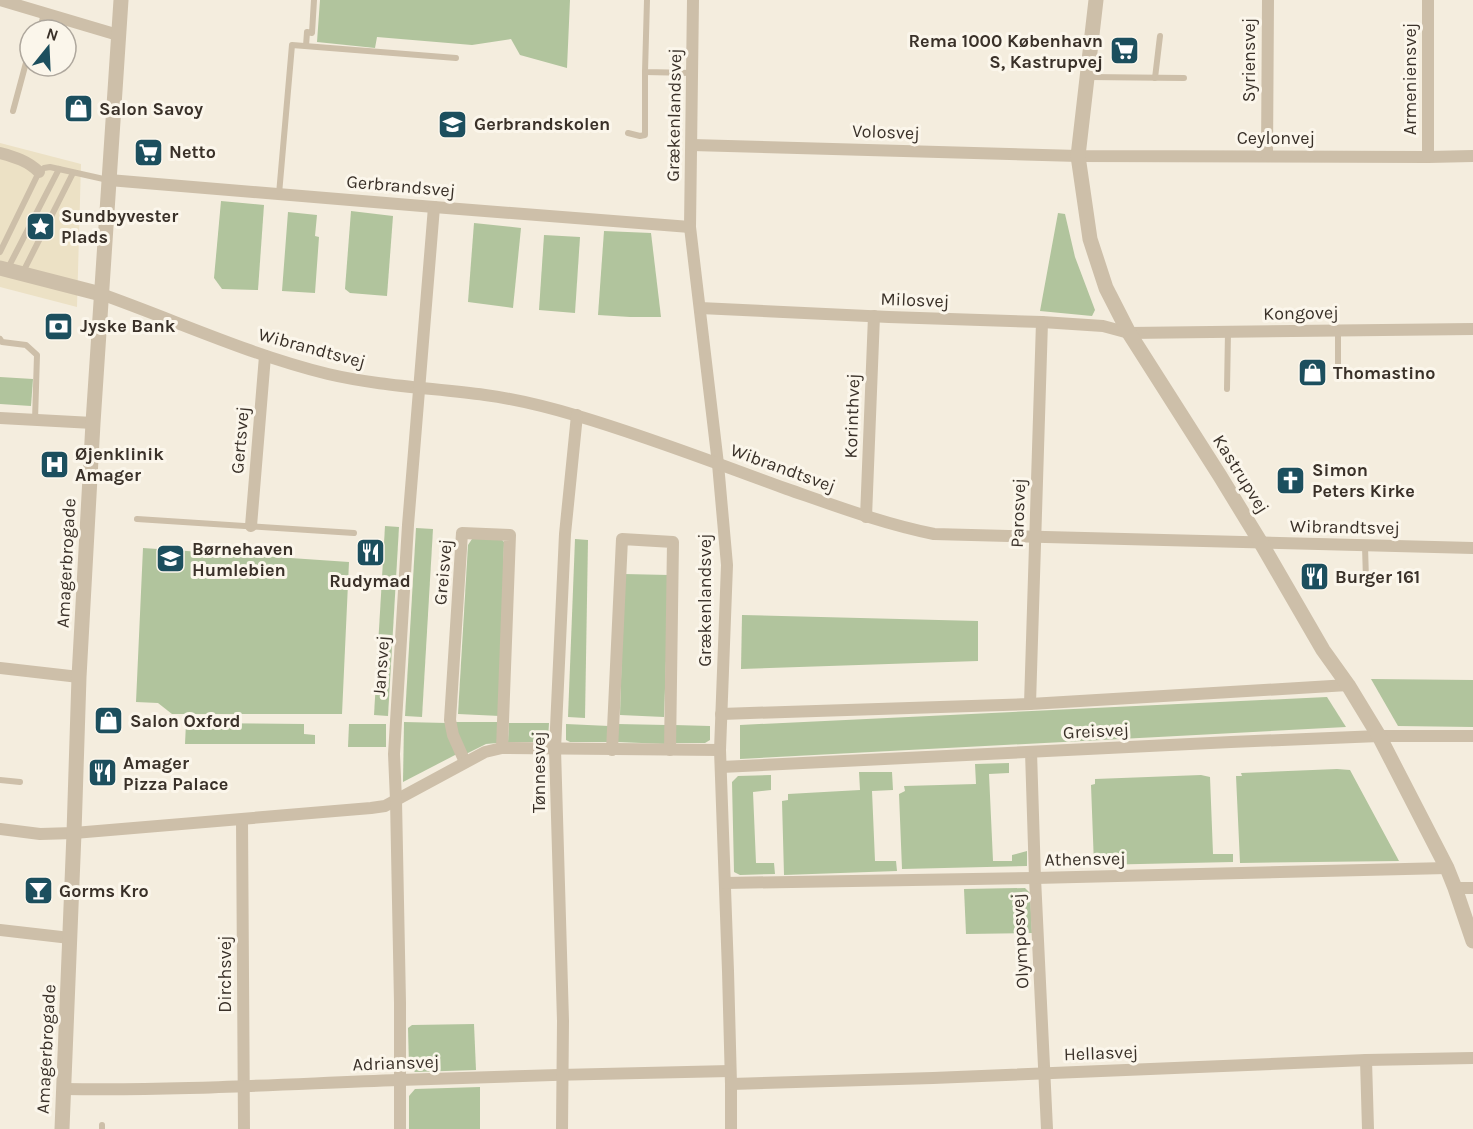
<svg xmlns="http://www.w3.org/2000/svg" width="1473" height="1129" font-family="Karla,sans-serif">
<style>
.green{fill:#b1c49d}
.plaza{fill:#ece1c5}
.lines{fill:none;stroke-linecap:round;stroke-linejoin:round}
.service{stroke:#cdbfa9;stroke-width:6}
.minor{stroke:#cdbfa9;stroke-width:12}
.tertiary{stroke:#cdbfa9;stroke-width:15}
.labels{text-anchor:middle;stroke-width:6;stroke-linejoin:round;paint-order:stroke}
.poi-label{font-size:18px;font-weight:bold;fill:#3a3129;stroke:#fbf6eb;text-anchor:start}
.street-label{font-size:18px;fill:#3a3129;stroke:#fbf6eb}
</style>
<rect width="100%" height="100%" fill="#f4edde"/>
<!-- green -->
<g class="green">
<path d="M320 0H570L567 68 520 55 511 39 472 45 377 37 375 48 317 42Z"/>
<path d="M221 201 264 205 258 290 222 289 214 278Z"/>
<path d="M351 211 393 216 387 296 350 293 345 289Z"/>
<path d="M288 212 317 215 315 236 319 237 315 293 282 291Z"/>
<path d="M1058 213 1065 214 1075 257 1095 310 1092 316 1040 311Z"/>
<path d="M474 223 521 228 513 308 468 302Z"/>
<path d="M604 231 651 233 661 317H630L598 315Z"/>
<path d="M544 235 580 237 575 313 539 310Z"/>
<path d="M0 377 33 379 31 406 0 404Z"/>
<path d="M385 526 399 527 388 716 374 715Z"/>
<path d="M416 528 433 529 422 717 405 716Z"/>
<path d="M500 538 504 542 500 716 458 714 468 545 472 539Z"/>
<path d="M575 539 588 540 585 718 568 717Z"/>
<path d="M143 548 349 562 342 714H172L158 703 136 702Z"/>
<path d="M624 574 669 575 664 717 620 715Z"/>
<path d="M742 615 978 621V661L741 669Z"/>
<path d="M1371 679 1473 680V727L1398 726Z"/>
<path d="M1327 697 1346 727 740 759V725Z"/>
<path d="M404 722 447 723 457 754 403 782Z"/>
<path d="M455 722H500L497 743 486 744 466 754 458 739Z"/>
<path d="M186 723 304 724V734L315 735V744H185Z"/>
<path d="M509 723H549L548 740 544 742H508Z"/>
<path d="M349 724H386V747H348Z"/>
<path d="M566 724 609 726V742H570L566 740Z"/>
<path d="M617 724 666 725V744L617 742Z"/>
<path d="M674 725 710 726V740L705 743H674Z"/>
<path d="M1009 763V773L989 774 993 861H1012V855L1027 851V866L902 869 899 794 905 791 904 786 976 784 975 764Z"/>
<path d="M1337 769 1350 770 1399 861 1240 863 1236 776H1242L1241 773Z"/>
<path d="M859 772H892L893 790 872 791 875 861H896L897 871 784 875 782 801 788 800V794L860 790Z"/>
<path d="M771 775V790L753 792 756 863H774L775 874 740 875 734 872 732 782 738 776Z"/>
<path d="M1201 775 1210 777 1213 854H1233V862L1094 865 1091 785 1095 784V779Z"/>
<path d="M1025 888 1030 893 1032 933 966 934 964 889Z"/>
<path d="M474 1024 476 1070 415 1072 409 1066 408 1028 412 1025Z"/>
<path d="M480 1087V1129H409V1096L415 1089Z"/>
</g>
<!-- plaza -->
<path class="plaza" d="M0 143 81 164 77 307 0 287Z"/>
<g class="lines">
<!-- service -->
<g class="service">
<path d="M647 0 645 72 692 73"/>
<path d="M40 30 44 13"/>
<path d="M306 46 307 32 312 33 314 0"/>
<path d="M1089 77 1184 78"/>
<path d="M1155 78 1160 36"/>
<path d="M13 111 27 59 30 52"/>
<path d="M628 133 640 136 645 135V72"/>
<path d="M279 194 292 45 456 58"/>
<path d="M0 252 39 172 44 168 50 167 108 180"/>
<path d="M7 270 59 169"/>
<path d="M22 274 73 173"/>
<path d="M1338 331V377"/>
<path d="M0 339 2 342 26 345 37 355 35 420"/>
<path d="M1227 389 1228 332"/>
<path d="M137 519 354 533"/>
<path d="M1365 546 1366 580"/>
<path d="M0 780 20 782"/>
<path d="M102 1129V1125"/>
</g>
<!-- minor -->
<g class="minor">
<path d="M0 0 118 35"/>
<path d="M693 0 690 227 718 464 727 565 720 750 728 971 731 1084V1129"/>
<path d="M692 145 1078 156 1428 157 1473 156"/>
<path d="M0 153C15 157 28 161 39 172"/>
<path d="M1267 156 1268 0"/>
<path d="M1428 157V0"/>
<path d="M109 180 434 207 690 227"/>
<path d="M101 294C177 321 250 355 328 374 379 386 433 388 485 395 516 399 548 407 578 416 649 437 718 464 787 489 836 506 884 524 934 534L1473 548"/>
<path d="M700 308 889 317 1042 322 1103 326 1129 333 1473 329"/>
<path d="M0 418 93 423"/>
<path d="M866 517 874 316"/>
<path d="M251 526 265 356"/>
<path d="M0 668 79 677"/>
<path d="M1030 704 1042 322"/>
<path d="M721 714 1030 704 1348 685"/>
<path d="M612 750 622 539 673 542 670 750"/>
<path d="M1031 752 1035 878 1047 1129"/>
<path d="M465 762 453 735 450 720 462 533 510 535 502 748"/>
<path d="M721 767 1231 742 1379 736H1473"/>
<path d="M242 820 244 1129"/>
<path d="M0 829 40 834 74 833 371 808 385 806 485 752 502 748 720 750"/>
<path d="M725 883 1035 878 1447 868"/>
<path d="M1455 888H1473"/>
<path d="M0 930 70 938"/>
<path d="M1366 1060 1368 1129"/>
<path d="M731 1084 933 1078 1366 1060 1473 1058"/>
<path d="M63 1089C175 1091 287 1084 399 1080 509 1076 620 1073 730 1071"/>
<path d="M400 1129V1003L396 800 394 754 408 525 434 207"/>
<path d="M562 1129 563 1021 555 749 565 534 577 415"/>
</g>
<!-- tertiary -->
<g class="tertiary">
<path d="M1096 0 1078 156 1090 239 1106 288 1129 333 1220 476 1261 543 1323 650 1348 685 1379 736 1447 868 1455 888 1473 941"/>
<path d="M0 268 101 294"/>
<path d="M62 1129 74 833 79 677 93 423 121 0"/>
</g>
</g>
<!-- icons -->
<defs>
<symbol id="supermarket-square" viewBox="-11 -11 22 22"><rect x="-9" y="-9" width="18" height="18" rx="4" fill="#1c4f5e" stroke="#fbf6eb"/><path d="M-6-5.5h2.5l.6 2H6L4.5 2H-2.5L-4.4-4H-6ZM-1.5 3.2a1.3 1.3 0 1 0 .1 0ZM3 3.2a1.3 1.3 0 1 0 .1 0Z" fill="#fff"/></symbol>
<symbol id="shop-square" viewBox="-11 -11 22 22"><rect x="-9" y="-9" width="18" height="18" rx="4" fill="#1c4f5e" stroke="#fbf6eb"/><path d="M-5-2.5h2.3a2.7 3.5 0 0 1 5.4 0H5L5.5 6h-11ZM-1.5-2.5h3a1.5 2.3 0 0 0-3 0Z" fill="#fff"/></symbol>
<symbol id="school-square" viewBox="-11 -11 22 22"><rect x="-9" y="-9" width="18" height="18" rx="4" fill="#1c4f5e" stroke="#fbf6eb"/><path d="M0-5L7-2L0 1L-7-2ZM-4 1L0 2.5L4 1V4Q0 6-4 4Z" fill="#fff"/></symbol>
<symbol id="sight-square" viewBox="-11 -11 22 22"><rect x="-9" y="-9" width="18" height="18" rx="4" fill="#1c4f5e" stroke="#fbf6eb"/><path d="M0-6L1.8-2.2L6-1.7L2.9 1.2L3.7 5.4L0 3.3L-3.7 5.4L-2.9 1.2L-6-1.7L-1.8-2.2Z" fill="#fff"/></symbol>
<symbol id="bank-square" viewBox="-11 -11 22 22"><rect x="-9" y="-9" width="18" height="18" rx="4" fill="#1c4f5e" stroke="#fbf6eb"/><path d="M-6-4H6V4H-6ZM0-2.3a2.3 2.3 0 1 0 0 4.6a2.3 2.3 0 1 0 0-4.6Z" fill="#fff"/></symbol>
<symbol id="hospital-square" viewBox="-11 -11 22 22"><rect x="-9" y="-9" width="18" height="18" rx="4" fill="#1c4f5e" stroke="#fbf6eb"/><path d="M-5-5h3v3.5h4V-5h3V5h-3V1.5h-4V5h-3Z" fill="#fff"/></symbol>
<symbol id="church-square" viewBox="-11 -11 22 22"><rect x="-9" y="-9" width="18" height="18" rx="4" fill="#1c4f5e" stroke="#fbf6eb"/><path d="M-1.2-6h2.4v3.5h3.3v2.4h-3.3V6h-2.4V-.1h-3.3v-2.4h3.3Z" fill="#fff"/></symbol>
<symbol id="restaurant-square" viewBox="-11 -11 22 22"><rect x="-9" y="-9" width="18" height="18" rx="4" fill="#1c4f5e" stroke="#fbf6eb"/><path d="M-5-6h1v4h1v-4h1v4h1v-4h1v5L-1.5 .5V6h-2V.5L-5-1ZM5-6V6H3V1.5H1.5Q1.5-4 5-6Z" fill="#fff"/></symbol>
<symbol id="bar-square" viewBox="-11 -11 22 22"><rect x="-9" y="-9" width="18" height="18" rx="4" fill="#1c4f5e" stroke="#fbf6eb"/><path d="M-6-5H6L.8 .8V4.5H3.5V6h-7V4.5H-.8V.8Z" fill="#fff"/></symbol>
</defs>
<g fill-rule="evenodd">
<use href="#supermarket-square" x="1108" y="34" width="33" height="33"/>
<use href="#shop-square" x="62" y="92" width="33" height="33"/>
<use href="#school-square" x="436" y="108" width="33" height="33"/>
<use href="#supermarket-square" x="132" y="136" width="33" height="33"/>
<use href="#sight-square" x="24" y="210" width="33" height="33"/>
<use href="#bank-square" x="42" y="310" width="33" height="33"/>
<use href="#shop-square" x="1296" y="356" width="33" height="33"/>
<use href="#hospital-square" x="38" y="448" width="33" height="33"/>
<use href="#church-square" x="1274" y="464" width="33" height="33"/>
<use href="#restaurant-square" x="354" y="536" width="33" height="33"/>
<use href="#school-square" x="154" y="542" width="33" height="33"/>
<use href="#restaurant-square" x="1298" y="560" width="33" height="33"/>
<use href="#shop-square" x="92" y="704" width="33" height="33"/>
<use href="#restaurant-square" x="86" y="756" width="33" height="33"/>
<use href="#bar-square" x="22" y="874" width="33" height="33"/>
</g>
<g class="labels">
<!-- poi labels -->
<g class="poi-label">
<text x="1103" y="47" text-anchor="end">Rema 1000 København<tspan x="1103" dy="21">S, Kastrupvej</tspan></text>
<text x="99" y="115">Salon Savoy</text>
<text x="474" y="130">Gerbrandskolen</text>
<text x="169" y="158">Netto</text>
<text x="61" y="222">Sundbyvester<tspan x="61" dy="21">Plads</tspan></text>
<text x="80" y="332">Jyske Bank</text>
<text x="1333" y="379">Thomastino</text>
<text x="75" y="460">Øjenklinik<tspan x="75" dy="21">Amager</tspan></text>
<text x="1312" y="476">Simon<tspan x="1312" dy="21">Peters Kirke</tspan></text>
<text x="192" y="555">Børnehaven<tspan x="192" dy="21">Humlebien</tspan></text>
<text x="1335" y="583">Burger 161</text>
<text x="370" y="587" text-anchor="middle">Rudymad</text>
<text x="130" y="727">Salon Oxford</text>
<text x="123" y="769">Amager<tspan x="123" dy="21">Pizza Palace</tspan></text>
<text x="59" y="897">Gorms Kro</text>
</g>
<!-- street labels -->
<g class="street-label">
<text transform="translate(1249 60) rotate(-90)" y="6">Syriensvej</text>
<text transform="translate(1410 79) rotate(-90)" y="6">Armeniensvej</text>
<text transform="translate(674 115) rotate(-89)" y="6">Grækenlandsvej</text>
<text transform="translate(886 132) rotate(2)" y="6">Volosvej</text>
<text x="1276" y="144">Ceylonvej</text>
<text transform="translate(401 186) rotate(5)" y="6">Gerbrandsvej</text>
<text transform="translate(915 300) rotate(2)" y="6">Milosvej</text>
<text transform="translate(1301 313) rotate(-1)" y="6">Kongovej</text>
<text transform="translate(312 348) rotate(15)" y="6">Wibrandtsvej</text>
<text transform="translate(852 416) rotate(-88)" y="6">Korinthvej</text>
<text transform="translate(240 440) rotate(-85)" y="6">Gertsvej</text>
<text transform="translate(783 468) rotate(20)" y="6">Wibrandtsvej</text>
<text transform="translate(1241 474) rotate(58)" y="6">Kastrupvej</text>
<text transform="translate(1018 513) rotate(-88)" y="6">Parosvej</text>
<text transform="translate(1345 527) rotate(1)" y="6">Wibrandtsvej</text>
<text transform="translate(66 563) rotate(-87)" y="6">Amagerbrogade</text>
<text transform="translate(443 572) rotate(-85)" y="6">Greisvej</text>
<text transform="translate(705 600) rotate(-90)" y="6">Grækenlandsvej</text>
<text transform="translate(381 666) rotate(-86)" y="6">Jansvej</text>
<text transform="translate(1096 731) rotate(-3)" y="6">Greisvej</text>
<text transform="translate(539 772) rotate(-90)" y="6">Tønnesvej</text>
<text transform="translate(1085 859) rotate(-1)" y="6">Athensvej</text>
<text transform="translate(1020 941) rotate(-93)" y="6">Olymposvej</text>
<text transform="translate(225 974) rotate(-90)" y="6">Dirchsvej</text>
<text transform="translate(46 1049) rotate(-87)" y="6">Amagerbrogade</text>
<text transform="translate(1101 1053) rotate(-2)" y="6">Hellasvej</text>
<text transform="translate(396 1063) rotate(-2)" y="6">Adriansvej</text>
</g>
</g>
<!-- north arrow -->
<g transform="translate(48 48) rotate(18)"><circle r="28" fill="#fbf6eb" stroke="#aea79d" stroke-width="1.5"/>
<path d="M0-4.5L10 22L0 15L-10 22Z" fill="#1c4f5e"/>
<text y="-9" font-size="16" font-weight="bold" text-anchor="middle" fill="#3a3129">N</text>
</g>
</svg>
